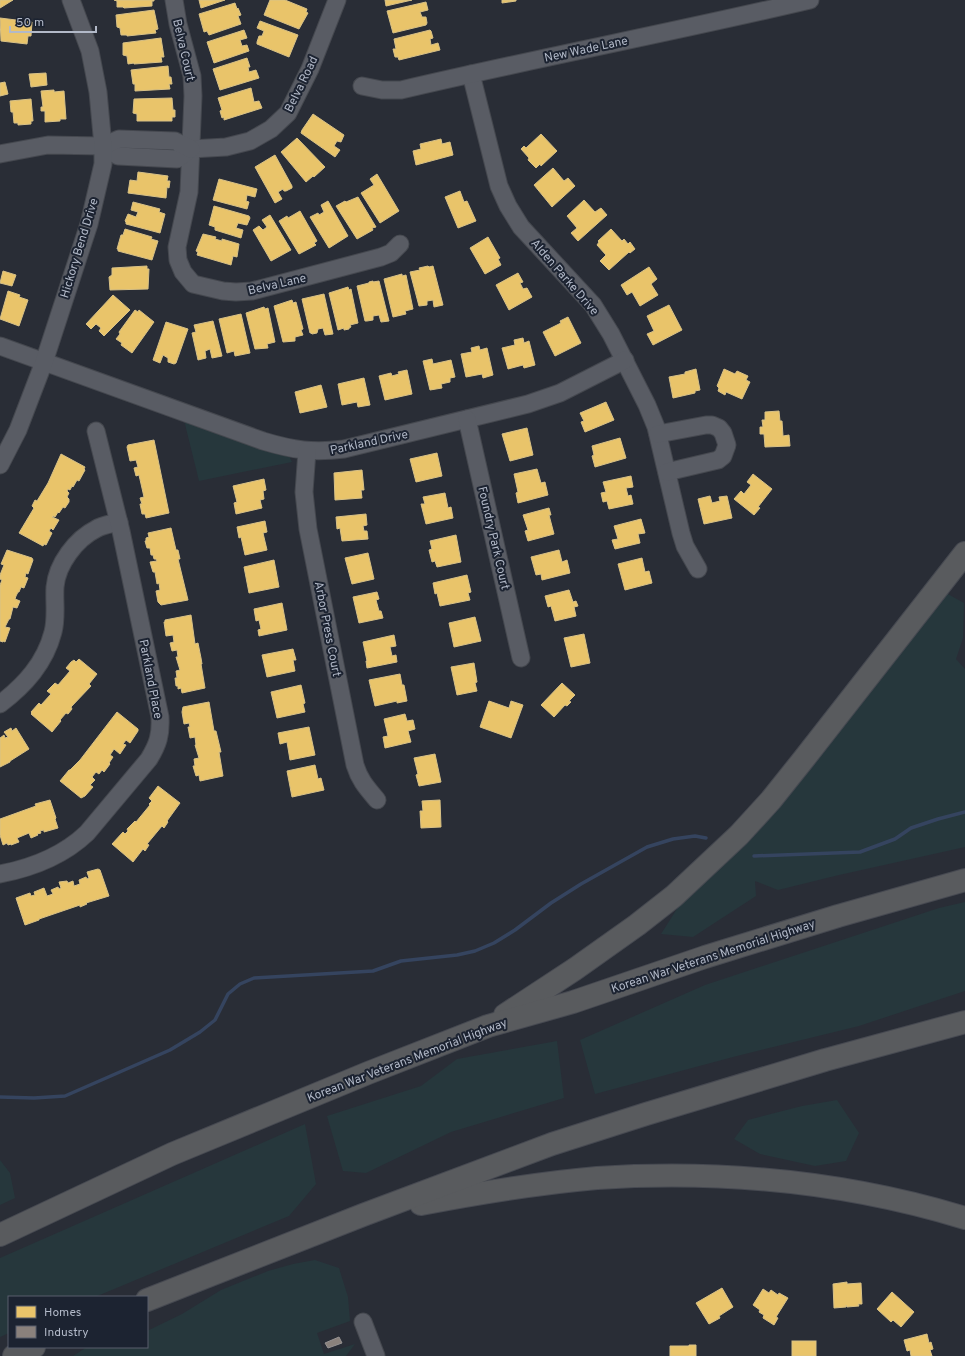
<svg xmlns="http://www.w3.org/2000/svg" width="965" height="1356" font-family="Overpass,sans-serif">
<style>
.green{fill:#26373c}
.homes{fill:#e9c46a;stroke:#d8c186}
.industry{fill:#8a817c;stroke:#969293}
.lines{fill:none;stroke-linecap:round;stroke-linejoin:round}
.stream{stroke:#35445f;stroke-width:3.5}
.minor-casing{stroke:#45484f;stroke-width:19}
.highway-casing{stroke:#464951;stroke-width:24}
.minor{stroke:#595c64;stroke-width:17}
.highway{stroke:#595b5e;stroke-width:22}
.labels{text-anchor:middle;stroke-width:4;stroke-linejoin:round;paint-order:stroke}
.street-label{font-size:12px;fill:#b2b9c8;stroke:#1c2331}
</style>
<rect width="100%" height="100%" fill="#292d36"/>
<!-- green -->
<g class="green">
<path d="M184 420 289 456 292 462 199 481Z"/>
<path d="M946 593 964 603 963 638 956 659 965 669V847L839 875 778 890 755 881 756 896 693 937 661 934 680 904Z"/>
<path d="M965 902V991L859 1026 733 1057 595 1094 580 1040 705 985 939 908Z"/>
<path d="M557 1041 564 1098 451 1132 366 1173 343 1171 327 1116 421 1086 457 1059Z"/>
<path d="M837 1100 859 1133 846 1161 815 1166 760 1154 734 1139 748 1120 802 1106Z"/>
<path d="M305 1124 316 1184 289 1216 95 1297H9V1333L0 1337V1258Z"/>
<path d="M0 1160 10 1173 15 1198 0 1205Z"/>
<path d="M315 1260 339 1268 348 1297 350 1321 317 1333 324 1354 355 1344 346 1356H73L87 1347H147V1331L182 1314 221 1290 268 1271 293 1264Z"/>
</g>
<!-- homes -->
<g class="homes">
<path d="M0 0H13L0 8Z"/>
<path d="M114 0H154V1H152V6L124 8 123 7H117V1Z"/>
<path d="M199 0H225L201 8Z"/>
<path d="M270 0H285L307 9 306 12 308 13 299 29 264 15Z"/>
<path d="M385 0H412L386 6Z"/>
<path d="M502 0H516V1L502 3Z"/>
<path d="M426 2 428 10 420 12 422 17H426L427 23 426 25 393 33 387 11Z"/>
<path d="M235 3 237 9 238 8 241 15 238 16 241 24 209 35 207 31 204 32 199 14Z"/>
<path d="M154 10 158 29 155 30 156 33 127 36V35H121L120 28 117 27 116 15Z"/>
<path d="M0 18 32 22 31 36H28L27 44 1 41Z"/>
<path d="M260 21 298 35 289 57 257 44V42L259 36H262L264 31 257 28Z"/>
<path d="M244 30 247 38 240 40 242 46 247 45 249 51 214 63 207 42Z"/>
<path d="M430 30 431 31 433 38 430 39 431 45 438 43 440 50 399 60 398 57H395L393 49H396L394 39Z"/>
<path d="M161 38 164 57H161L162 62 134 64V63L128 64 127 56 123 55V43Z"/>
<path d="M247 58 250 67H248L249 72 256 70 259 78 220 90 213 69Z"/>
<path d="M168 66 169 77H171L172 84H169L170 89 135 91V84H133L131 70Z"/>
<path d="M46 73 47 85 31 87 29 74Z"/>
<path d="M5 82 8 94 0 96V83Z"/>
<path d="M251 88 254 102 259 101 262 108 224 120V117L222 118 220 111 222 110 218 98Z"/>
<path d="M54 90V92L64 91 66 119H60V121L45 122V111H41V107H43L41 91Z"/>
<path d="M172 98 173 110H175V117H172V121H137V114L133 113 134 99Z"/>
<path d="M31 99 33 121H31V124L18 125V123H14L13 112H11L10 101Z"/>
<path d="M313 114 344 135 341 142 337 141 334 146 340 150 335 157 301 133 302 130Z"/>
<path d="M541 134 557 151 541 166 540 164 536 168 528 160 529 158 521 149 524 146 526 148Z"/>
<path d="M297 138 325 167 314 177 313 176 306 182 281 152Z"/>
<path d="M441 139 442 144 450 142 453 155 416 165 413 151 421 149 420 144Z"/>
<path d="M275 155 292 186V188L286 191H284L283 189 278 192 282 199 275 203 255 167Z"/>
<path d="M553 168 564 181 568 178 575 186 552 207 534 185Z"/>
<path d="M138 172 168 176 167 181H170L169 188 167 187 166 198 128 193 130 180 137 181Z"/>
<path d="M377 174 399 211 380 223 361 193 374 185 370 179Z"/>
<path d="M219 179 257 189 255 197 247 195 246 201 249 202 247 209 213 200Z"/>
<path d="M460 191 464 202 467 201 476 221 458 228 445 197Z"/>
<path d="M358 197 376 227 372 228 373 230 357 239 336 206 345 201 346 202Z"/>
<path d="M584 200 595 212 601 208 607 215 578 241 571 233 577 228 567 216Z"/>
<path d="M328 201 348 236 329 248 310 217 318 213 319 215 324 212 321 205Z"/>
<path d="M133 202 160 209 159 212 165 214 160 233 126 224V222L125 221 128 214 136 217 138 212 131 210Z"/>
<path d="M214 206 249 216 250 218 247 225 238 223 236 228 243 230 241 238 215 230V227L209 225Z"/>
<path d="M300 211 317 241 314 243 316 245 299 254 279 221 287 216 288 218Z"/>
<path d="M270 215 291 250 271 261 253 230 259 226 263 230 267 227 262 220Z"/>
<path d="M125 229 152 237 151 239 158 241 152 260 118 251V249H117L121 235H123Z"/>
<path d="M611 229 622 241 624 239 628 244 630 242 635 249 630 253 629 252 609 270 600 261 606 255 597 245 599 242 598 241Z"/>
<path d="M203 234 216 237 215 239 222 241V239L239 244 237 257 233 256 231 265 197 255 198 252 196 251Z"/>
<path d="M488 237 500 258 498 259 501 265 485 274 470 248Z"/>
<path d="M147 266V269H149L148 289 110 290 109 277 112 275V268Z"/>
<path d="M428 266 429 267 433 266 443 305 434 307 433 300 427 301V305L419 306 410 272 420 270 419 268Z"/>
<path d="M649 267 657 279 651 284 658 295 640 306 632 292 627 295 621 285Z"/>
<path d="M3 271 16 275 12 286 0 283Z"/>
<path d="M518 273 523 282 520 283 523 289 527 288 532 297 509 310 496 285Z"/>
<path d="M402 274V276L406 275 413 309 405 311 406 314 393 317 384 279Z"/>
<path d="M373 281V282L379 281 389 321 381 322 379 315 373 316V320L367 321H365L357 286 369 283V282Z"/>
<path d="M348 287 349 290 351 289 358 323 350 325 351 327 349 328V329L344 330V328L338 330 329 293Z"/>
<path d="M8 291 20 295 19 297 28 300 19 326 0 319Z"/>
<path d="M324 294 333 334 325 335 323 328 318 329 317 333 312 334 311 333H310L302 299Z"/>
<path d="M113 295 130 310 104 336 99 331 101 328 96 324 91 329 86 324Z"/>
<path d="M292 300 293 303 296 302 303 329 301 330 303 335 295 337V341L283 342 274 306Z"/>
<path d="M669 305 682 330 653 345 647 334 654 331 647 316Z"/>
<path d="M264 307 265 309 268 308 275 342 267 344 268 348 255 349 246 313Z"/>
<path d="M135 310 138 312 139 310 154 322 132 353 121 345 122 343 116 339 120 334 119 332Z"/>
<path d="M241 314 250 353 235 356 234 351 227 353 219 319Z"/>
<path d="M568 317 581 343 555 356 543 332 561 323 560 321Z"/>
<path d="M213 321 222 356 212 358 210 349 205 351 206 358 198 360 192 333 196 332 194 325Z"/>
<path d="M166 322 188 329 176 363 174 364 168 362V358L163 355 160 363 153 360Z"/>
<path d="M523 338 524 343 529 341 535 365 524 368 523 365 508 369 502 348 515 345 514 340Z"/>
<path d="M479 346 480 350 487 348 493 375 483 378 482 374 466 377 461 354 472 352 471 348Z"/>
<path d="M432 359 433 364 451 360 455 377 450 378V382L441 384 442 388 430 390 423 361Z"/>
<path d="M696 369 700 390 695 391V393L673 398 669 377 685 374V372Z"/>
<path d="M724 369 735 374 737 371 748 376 746 380 750 382 742 399 726 392 725 395 718 391 719 388 717 386Z"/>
<path d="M407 370 412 394 385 400 379 376 391 373 392 376 399 374 398 372Z"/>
<path d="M364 378 370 405 358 407 357 402 342 405 338 384Z"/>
<path d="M321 385 327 407 300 413 295 392Z"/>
<path d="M606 402 614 420 585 432 581 422 584 421 580 413Z"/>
<path d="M779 411 780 421H782L783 436 789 435 790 446 765 447 764 434H760V427H763L762 420H765V412Z"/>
<path d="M527 428 533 455 510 461 502 434Z"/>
<path d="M620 438 626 458 595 467 592 456 594 455 592 446Z"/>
<path d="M154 440 169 513 146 518 145 514H142L140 504H142L140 498 144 497 139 475 136 476 134 468 138 467 136 460 130 461 127 447 128 445Z"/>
<path d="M437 453 442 476 416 482 410 459Z"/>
<path d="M61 454 85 467 84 469 85 470 79 481 77 480 73 487 72 486 70 490 68 489 67 491 69 493 67 497 69 499V502L65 508 63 507 59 513 58 512 55 517 53 516 52 517 59 520 53 530 51 528 49 531 52 533 46 545 44 544 43 546 19 533 34 508 32 506 35 500 37 501 48 483Z"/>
<path d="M537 469 541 483 545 482 548 495 518 503 516 493 518 492 514 474Z"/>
<path d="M362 470 364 490H361L362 498 335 500 334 473Z"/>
<path d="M753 474 772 489 758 507 760 508 754 515 734 499 741 491 744 494 751 485 747 482Z"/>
<path d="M631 476 633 487 626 488 628 496 631 495 633 504 609 509 607 501 603 502 601 493 606 492 603 482Z"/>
<path d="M264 479 266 490 263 491 264 499 260 500 262 508 236 514 234 503 237 502 233 486Z"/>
<path d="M445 493 448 508 451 507 453 518 426 524 421 504H425L423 497Z"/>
<path d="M710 496 712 503 720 501 719 497 727 496 732 518 704 524 698 499Z"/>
<path d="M549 508 551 515H549L554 534 528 541 525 531 528 530 523 515Z"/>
<path d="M366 514 367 525 363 526 364 531H367L368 539 342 541 340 528 337 529 336 517Z"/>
<path d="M641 519 645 533 638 534 640 543 615 549 612 540 618 539 614 526Z"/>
<path d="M265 521 267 532 263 533 267 550 245 555 241 537 239 538 237 527Z"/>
<path d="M171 528 176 550H178L180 559H178L188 600 161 605 158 602 156 591 160 590 159 583 157 584 155 572H153L150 562 157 561 156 559H154L153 555H151L150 548H147L145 541H146V538L149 537 148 533Z"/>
<path d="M456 535 461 562 437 567 435 561 432 562 429 550 432 549 430 541Z"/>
<path d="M7 550 32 558 33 560 28 574 26 573 25 577 28 578 24 588 21 587 19 592H18L16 596 15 599 20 601 17 608 13 607 10 619H9L5 627 10 628 5 642 3 641V642L0 641V585L2 580 0 579V575L4 565 1 564Z"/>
<path d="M559 550 562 562 567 560 570 573 542 580 541 574 536 575 531 557Z"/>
<path d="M368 553 374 579 352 584 345 558Z"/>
<path d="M642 558 645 572 649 571 652 583 625 590 618 564Z"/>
<path d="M274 560 279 587 249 593 244 567Z"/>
<path d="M467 575 471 592 468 593 470 600 440 606 437 593 435 594 433 583Z"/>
<path d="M569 590 573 602 576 601 578 606 574 607 576 616 555 621 551 606 548 607 545 596Z"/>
<path d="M377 592 379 599 376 600 379 611H381L383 618 359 623 353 597Z"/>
<path d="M282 603 287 630 259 636 258 630 261 629 259 620 256 621 254 609Z"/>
<path d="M191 615 195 644 198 643 201 658 202 664H201L205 688 182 693 181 688 178 689V686H176L175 678H177L176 671 180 670 176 657H178L177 650 172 651 170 643 174 642 173 635 166 636 164 622H165V620Z"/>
<path d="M475 617 481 641 454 647 449 623Z"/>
<path d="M584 634 590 663 571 667 564 638Z"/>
<path d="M394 635 396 646 390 647 392 656 396 655 397 662 367 668 366 661H367L363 642Z"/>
<path d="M293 649 296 660H293L295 671 267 677 262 655Z"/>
<path d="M79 659 97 674 89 684 91 686 71 707 72 709 68 714 66 713 60 720 61 721 52 732 31 714 32 713 31 712 39 703 41 705 51 694 47 691 55 683 58 685 70 671 66 668 71 662 74 660 76 662Z"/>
<path d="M474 663 477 682 475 683 477 691 457 695 451 667Z"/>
<path d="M400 674 402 685H404L407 701 397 703V701L375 706 369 680Z"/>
<path d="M562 683 575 695 569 701 571 702 567 706 565 705 554 717 541 705Z"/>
<path d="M301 685 305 703 303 704 305 712 277 718 271 692Z"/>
<path d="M489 701 509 708 511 701 523 705 511 738 480 727Z"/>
<path d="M209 702 214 731H216L221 752H219L223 776 200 781 199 775 196 776 193 766H195L194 759 199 758 195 745H196L195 737 190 738 188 727H190L189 723 184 724 182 712 183 707Z"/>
<path d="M117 712 138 729V731L130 743 126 740 123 744 126 745 120 754 114 749 110 755 113 757 109 763 110 764 104 772 102 770 99 774 96 772 92 777 95 780 90 785 93 787 85 796 81 798 60 781 69 770H70L80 760Z"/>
<path d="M405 714 407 721 413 720 415 729 408 731 411 742 385 748 383 737 388 736 384 719Z"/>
<path d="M309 727 315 755 290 760 287 742 280 744 278 733Z"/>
<path d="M11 728 12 731 16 728 29 749 10 761V762L0 767V738L4 735 5 738 8 737 4 732Z"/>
<path d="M435 754 441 782 419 786 416 775 418 774 414 758Z"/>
<path d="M315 765 318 779 321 778 324 790 292 797 287 771Z"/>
<path d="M158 786 180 803 167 821 168 822 164 828 162 826 147 844 149 845 145 851 143 849 133 862 112 844 123 832 125 834 128 831 127 829 135 821 136 822 150 805 149 804 152 801 149 798Z"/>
<path d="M50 800 56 818 55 819 58 828 44 832V830L40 831 41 833 37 834 38 835 31 838 29 833 17 838 19 842 11 845V844L8 845 7 843 3 845 0 835V819L36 806 35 804Z"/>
<path d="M440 800 441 827 421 828 420 811H423L422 801Z"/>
<path d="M98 869 100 870 109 896 86 903 87 904 80 907V905L39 919V920L25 925 16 898 30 893 31 896 35 895 34 892 44 888 47 896 53 894 51 890 58 887 59 889 61 888 59 882 67 881 68 883 73 881 74 886 80 884 79 880 86 877 87 879 89 878 87 872Z"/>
<path d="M847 1282V1284L861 1283 862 1304H858L859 1306 847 1307 846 1305V1307L834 1308 833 1284Z"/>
<path d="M722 1288 733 1307 719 1316 720 1318 709 1324 696 1303Z"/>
<path d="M763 1289 769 1293 771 1290 778 1295 779 1293 788 1298 776 1317 778 1318 774 1325 763 1318 764 1315 759 1312 760 1310 753 1305Z"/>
<path d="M892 1292 914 1312 901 1327 893 1320 891 1322 877 1309Z"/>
<path d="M927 1334 929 1343 931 1342 933 1349 930 1350 932 1356H911L910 1350 907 1351 904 1340Z"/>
<rect x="792" y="1341" width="24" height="15"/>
<path d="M689 1345H696V1356H670V1346H689Z"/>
</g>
<!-- industry -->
<path class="industry" d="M339 1337 342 1343 328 1348 325 1343Z"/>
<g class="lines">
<!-- stream -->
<g class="stream">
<path d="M754 856 860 852 895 839 911 828 938 819 965 812"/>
<path d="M0 1097 34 1098 65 1096 170 1050 200 1032 215 1020 228 994 240 984 254 978 373 971 401 961 457 955 475 951 494 943 515 930 551 903 581 884 647 847 673 839 695 836 706 838"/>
</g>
<defs>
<g id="minor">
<path d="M174 0 178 24 192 76 193 96 189 192 177 247 178 260 183 272 193 284 223 291 236 292 252 291 381 257 391 253 400 244"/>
<path d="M471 74 499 186 508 206 521 227 593 305 611 334 647 405 656 427 681 533 685 546 698 569"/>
<path d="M362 86 382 90H401C537 58 674 32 810 0"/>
<path d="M103 146 118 156 177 159 191 149 226 147 250 141 271 129 288 113 310 69 337 0"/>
<path d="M0 154 48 145 103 146 119 139 175 141 191 149"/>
<path d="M0 346 263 441C293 450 313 453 344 449L528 404 560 393 625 360"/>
<path d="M467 419 521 658"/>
<path d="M658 434 706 425H712L719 428 723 433 727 445 723 456 718 460 667 472"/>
<path d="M307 451 304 492 308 529 355 765C360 781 367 788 377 800"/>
<path d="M0 465 18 430 44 362 89 224 103 164V146L98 92 90 51 71 0"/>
<path d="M0 704C25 685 45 663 53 632 57 617 54 602 55 587 57 564 76 539 96 529 102 525 111 524 119 522"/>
<path d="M0 874C31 868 64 855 87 833L149 759C158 744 161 735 160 717L121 531 96 431"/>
<path d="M363 1322 376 1356"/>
</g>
<g id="highway">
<path d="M505 1015 575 969 637 925 674 896 739 835 771 800 803 760 965 553"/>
<path d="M421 1204C479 1193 538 1183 597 1178 721 1170 847 1182 965 1218"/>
<path d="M0 1235 172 1154 368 1073 488 1026 573 1002 705 957 838 916 965 880"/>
<path d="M147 1300 363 1215 552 1144 646 1114 825 1060 965 1022"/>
<path d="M14 1356 34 1347"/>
</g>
</defs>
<!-- minor casing -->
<use href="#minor" class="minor-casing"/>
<!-- highway casing -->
<use href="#highway" class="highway-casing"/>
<!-- minor -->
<use href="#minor" class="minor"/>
<!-- highway -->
<use href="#highway" class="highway"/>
</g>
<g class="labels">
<!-- street labels -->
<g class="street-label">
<text transform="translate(586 49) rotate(-12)" y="4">New Wade Lane</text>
<text transform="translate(184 50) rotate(77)" y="4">Belva Court</text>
<text transform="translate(301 84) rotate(-64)" y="4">Belva Road</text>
<text transform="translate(79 248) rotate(-73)" y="4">Hickory Bend Drive</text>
<text transform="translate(565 277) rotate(49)" y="4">Alden Parke Drive</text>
<text transform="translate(277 284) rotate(-13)" y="4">Belva Lane</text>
<text transform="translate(369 442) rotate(-12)" y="4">Parkland Drive</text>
<text transform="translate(494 538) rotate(77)" y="4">Foundry Park Court</text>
<text transform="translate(328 629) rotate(79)" y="4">Arbor Press Court</text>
<text transform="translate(151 679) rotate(79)" y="4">Parkland Place</text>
<text transform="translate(713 956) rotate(-18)" y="4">Korean War Veterans Memorial Highway</text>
<text transform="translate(407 1060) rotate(-21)" y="4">Korean War Veterans Memorial Highway</text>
</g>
</g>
<!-- legend -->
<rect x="8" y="1296" width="140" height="52" fill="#1c2331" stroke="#585f6d"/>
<rect x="16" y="1306" width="20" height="12" fill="#e9c46a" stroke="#585f6d"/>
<text x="44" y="1316" font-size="12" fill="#b2b9c8">Homes</text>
<rect x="16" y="1326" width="20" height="12" fill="#8a817c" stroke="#585f6d"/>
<text x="44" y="1336" font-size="12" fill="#b2b9c8">Industry</text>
<!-- scale -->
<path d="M10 26v6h86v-6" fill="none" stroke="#b2b9c8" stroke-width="2"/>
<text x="16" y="26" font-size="12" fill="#b2b9c8" stroke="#1c2331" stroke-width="3" paint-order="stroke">50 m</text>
</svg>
